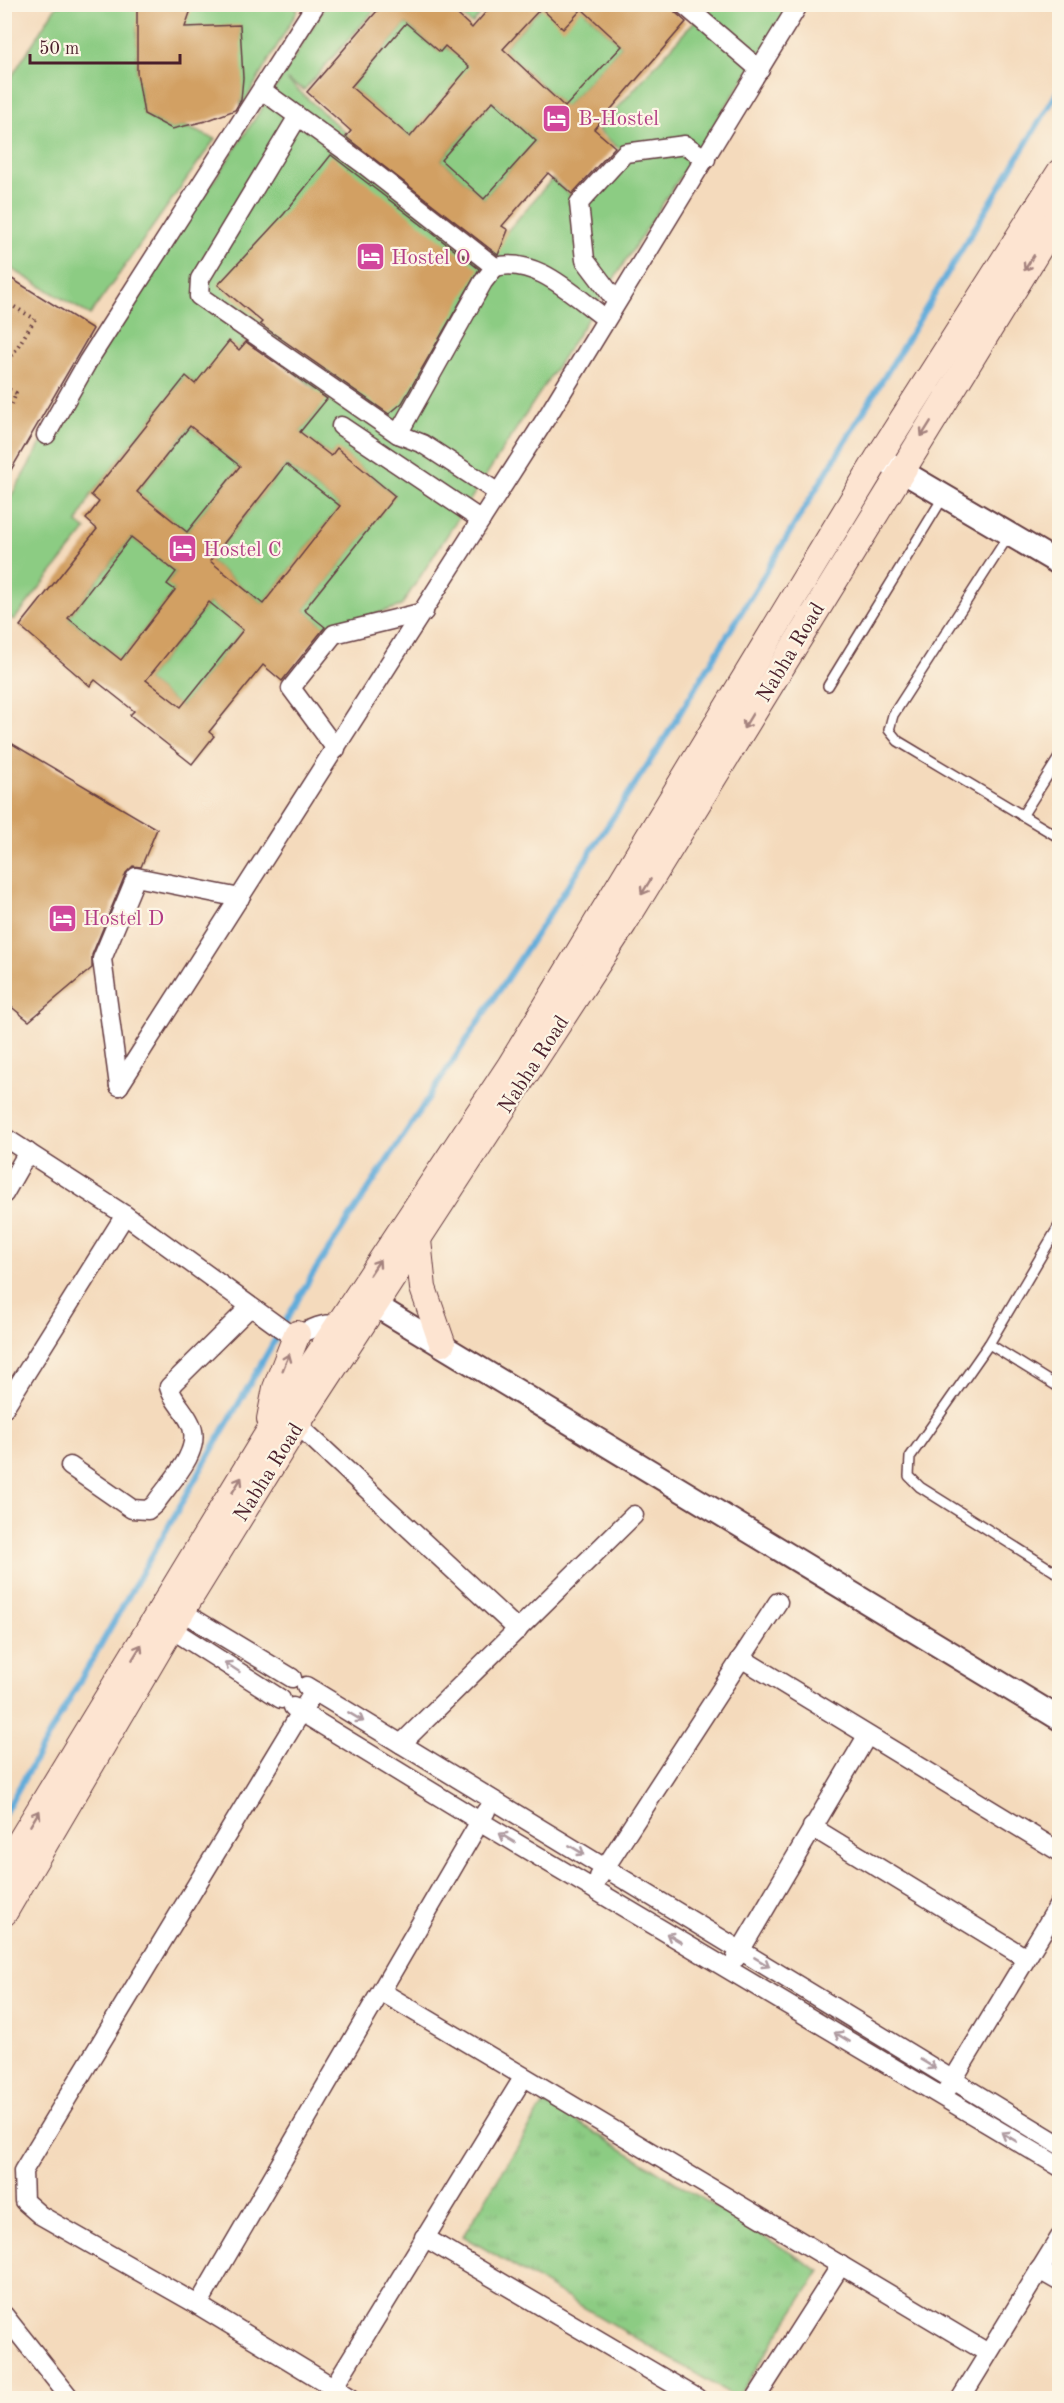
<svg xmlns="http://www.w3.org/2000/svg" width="1064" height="2403" font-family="'Old Standard TT',serif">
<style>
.grass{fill:#8ccc83;stroke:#6b7657;stroke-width:1.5}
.park{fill:url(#park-tufts);stroke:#6b7657;stroke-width:1.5}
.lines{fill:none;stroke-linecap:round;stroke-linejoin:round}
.stream{stroke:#61acda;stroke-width:6}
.building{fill:#d2a063;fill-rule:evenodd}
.service-casing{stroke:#643b41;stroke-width:12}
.minor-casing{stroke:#643b41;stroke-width:21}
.tertiary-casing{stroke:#643b41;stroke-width:26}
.secondary-casing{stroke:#643b41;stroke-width:28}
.path{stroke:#643b41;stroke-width:4;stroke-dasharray:1.5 4.5;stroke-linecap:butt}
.service{stroke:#fff;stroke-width:9}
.minor{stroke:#fff;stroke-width:18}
.tertiary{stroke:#fff;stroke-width:22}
.secondary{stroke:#fde4d1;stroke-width:26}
.oneway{stroke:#a4827e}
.oneway2{stroke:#ae9aa0}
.labels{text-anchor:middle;stroke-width:4.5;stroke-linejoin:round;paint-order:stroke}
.hotel-label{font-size:21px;fill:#b23c85;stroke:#fcf5e5;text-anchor:start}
.street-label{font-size:21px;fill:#4a1f2b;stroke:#fcf5e5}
</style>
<defs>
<pattern id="park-tufts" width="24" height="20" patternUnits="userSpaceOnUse" patternTransform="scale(1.5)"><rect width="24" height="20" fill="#8ccc83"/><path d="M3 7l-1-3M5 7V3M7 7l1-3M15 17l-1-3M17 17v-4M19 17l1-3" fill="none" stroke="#7aaf71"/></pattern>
</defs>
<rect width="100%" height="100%" fill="#fcf5e5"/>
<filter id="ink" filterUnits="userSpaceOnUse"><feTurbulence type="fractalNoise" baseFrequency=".0167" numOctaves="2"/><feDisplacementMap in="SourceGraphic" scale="12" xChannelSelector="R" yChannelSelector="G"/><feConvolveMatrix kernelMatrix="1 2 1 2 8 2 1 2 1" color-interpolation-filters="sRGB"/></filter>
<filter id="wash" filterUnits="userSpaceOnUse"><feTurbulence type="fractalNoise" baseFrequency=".008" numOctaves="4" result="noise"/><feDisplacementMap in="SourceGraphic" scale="24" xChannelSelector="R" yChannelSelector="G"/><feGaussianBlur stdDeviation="1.35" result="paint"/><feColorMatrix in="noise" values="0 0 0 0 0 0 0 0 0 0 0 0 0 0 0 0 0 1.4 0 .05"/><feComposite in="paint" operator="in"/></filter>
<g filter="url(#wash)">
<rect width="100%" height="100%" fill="#f4dabc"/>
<!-- grass -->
<g class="grass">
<path d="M289 4 298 10 241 108 240 26 137 28V72L144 114 172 129 184 126 215 139 90 315 5 265V87L57 5Z"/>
<path d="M326 5H379L304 90 287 80 477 252 490 251 552 179 579 203 624 153 598 130 699 16 686 5H792L401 606 327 629 304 610 395 495 337 449 331 456 300 432 320 407 308 397 315 389 250 337 239 350 229 342 205 391 186 376 91 495 77 523 86 530 14 620 5 614V507L46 435 283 76Z"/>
<path d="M450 5H489L472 24Z"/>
<path d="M541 8 582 9 622 46 565 107 503 49Z"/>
<path d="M406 23 439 52 445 46 470 67 410 137 351 87Z"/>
<path d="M493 101 536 141 484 199 441 160Z"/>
<path d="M190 426 240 466 187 532 137 492Z"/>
<path d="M286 464 340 506 263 604 210 561Z"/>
<path d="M131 537 176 572 167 583 175 590 121 660 68 618Z"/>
<path d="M209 602 243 630 181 707 146 680Z"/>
</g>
<!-- park -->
<path class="park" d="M545 2102 820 2271 737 2398 463 2236Z"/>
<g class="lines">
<!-- stream -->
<path class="stream" d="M4 1814 312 1275 660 746 1060 88"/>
</g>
<g id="blocks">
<!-- building -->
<g class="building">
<path d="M137 4H193L185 27 240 25 243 78 241 100 235 110 206 121 172 129 144 114 137 72Z"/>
<path d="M383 4H446L472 28 493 4H672L675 12 686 22 594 129 615 147 572 194 548 173 502 226 508 230 498 255 346 137 351 131 307 92ZM541 8 563 29 582 9 622 46 565 107 503 49ZM406 23 440 52 445 46 469 67 410 137 351 87ZM493 101 536 141 484 199 441 160Z"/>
<path d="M331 155 479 269 402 403 389 414 260 324 262 322 218 285 284 214Z"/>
<path d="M4 274 93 329 4 482Z"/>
<path d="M229 341 239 350 246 342 327 399 300 432 331 456 337 448 395 496 304 610 325 627 282 681 263 665 209 732 214 736 192 764 130 715 134 711 95 680 90 686 20 626 97 529 86 519 99 502 91 495 186 376 195 384ZM190 426 240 466 187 532 137 492ZM286 464 340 506 263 604 210 561ZM131 537 176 572 167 584 175 590 121 660 68 618ZM209 602 243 630 181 707 146 680Z"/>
<path d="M4 739 157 829 141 867 133 866 126 873 92 955V968L29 1021 4 1001Z"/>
</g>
</g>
</g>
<g filter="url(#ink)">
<use href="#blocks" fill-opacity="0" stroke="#643b41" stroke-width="1.5"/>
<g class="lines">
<defs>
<g id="service">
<path d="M1009 535 893 715 889 730 898 741 1060 838"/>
<path d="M828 686 944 496"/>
<path d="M1022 816 1060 756"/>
<path d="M1060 1224 989 1344 910 1457 909 1476 920 1487 1060 1575"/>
<path d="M989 1344 1060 1388"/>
</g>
<g id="minor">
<path d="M683 4 760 70"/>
<path d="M263 91 362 163 495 267C536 256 574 296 605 318"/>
<path d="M297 118 200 279 199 296 398 434 423 444 497 492"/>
<path d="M616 301 585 260 579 203 625 153 685 145 706 159"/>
<path d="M341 426 481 520"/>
<path d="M398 434 483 282 495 267"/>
<path d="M46 435 88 361 316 4"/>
<path d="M336 749 291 688 334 634 424 612"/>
<path d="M119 1086 550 412 799 4"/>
<path d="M119 1086 102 959 136 877 240 898"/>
<path d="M4 1137 125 1215 286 1332C312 1338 319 1315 345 1329"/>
<path d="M4 1194 28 1152"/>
<path d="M4 1408 125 1215"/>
<path d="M297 1424 518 1630"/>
<path d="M70 1466 132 1509 148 1510 155 1504C169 1483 201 1453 192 1427 187 1412 173 1402 169 1387L250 1307"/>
<path d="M171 1605 292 1678"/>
<path d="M162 1623 281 1699"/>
<path d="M741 1658 1060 1852"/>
<path d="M306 1686 1060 2145"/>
<path d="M314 1691 23 2171 24 2201 40 2215 198 2305 351 2398"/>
<path d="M293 1707 481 1822 1060 2167"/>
<path d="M401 1744 634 1515"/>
<path d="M812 1827 1026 1958"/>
<path d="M599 1877 778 1602"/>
<path d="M736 1958 867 1736"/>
<path d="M382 1992 988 2353"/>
<path d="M948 2088 1060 1903"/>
<path d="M424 2237 697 2398"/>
<path d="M1039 2270 1060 2282"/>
<path d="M198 2305 486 1811"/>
<path d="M4 2315 70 2398"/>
<path d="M333 2388 523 2078"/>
<path d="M756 2398 841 2265"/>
<path d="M961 2398 1060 2237"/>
</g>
<g id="tertiary">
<path d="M888 463 1060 564"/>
<path d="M360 1296 1060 1719"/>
</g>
<g id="secondary">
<path d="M418 1240 423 1288 442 1343"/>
<path d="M270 1419 276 1388 297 1334"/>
<path d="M4 1868 284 1407 510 1066 878 458 1060 172"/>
<path d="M4 1913 172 1627 297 1424 624 923 1060 214"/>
</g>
</defs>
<!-- service casing -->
<use href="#service" class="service-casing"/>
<!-- minor casing -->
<use href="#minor" class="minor-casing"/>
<!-- tertiary casing -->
<use href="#tertiary" class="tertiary-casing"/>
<!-- secondary casing -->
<use href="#secondary" class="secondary-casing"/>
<!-- path -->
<g class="path">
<path d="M4 301 35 319 4 369"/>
<path d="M4 387 16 393 12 404"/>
</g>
<!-- service -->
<use href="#service" class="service"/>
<!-- minor -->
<use href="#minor" class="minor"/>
<!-- tertiary -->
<use href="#tertiary" class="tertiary"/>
<!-- secondary -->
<use href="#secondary" class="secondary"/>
</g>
<!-- one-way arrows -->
<defs><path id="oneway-shaft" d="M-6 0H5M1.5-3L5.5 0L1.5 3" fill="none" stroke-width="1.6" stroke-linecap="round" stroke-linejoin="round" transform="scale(1.5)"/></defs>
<g class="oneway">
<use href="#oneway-shaft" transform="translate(1029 263) rotate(122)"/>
<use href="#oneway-shaft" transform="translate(926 429) rotate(122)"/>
<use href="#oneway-shaft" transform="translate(748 721) rotate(121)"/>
<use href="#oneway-shaft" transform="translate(646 887) rotate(121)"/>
<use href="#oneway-shaft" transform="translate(375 1267) rotate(-56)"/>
<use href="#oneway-shaft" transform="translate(286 1362) rotate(-68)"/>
<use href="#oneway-shaft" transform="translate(237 1485) rotate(-59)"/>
<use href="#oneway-shaft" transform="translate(137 1652) rotate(-59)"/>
<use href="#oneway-shaft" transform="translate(35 1818) rotate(-59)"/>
</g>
<g class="oneway2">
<use href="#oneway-shaft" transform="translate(232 1667) rotate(-147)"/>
<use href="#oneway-shaft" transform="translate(356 1717) rotate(31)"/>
<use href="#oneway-shaft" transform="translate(507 1838) rotate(-149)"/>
<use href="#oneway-shaft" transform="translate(577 1850) rotate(31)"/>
<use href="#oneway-shaft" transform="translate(674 1938) rotate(-149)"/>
<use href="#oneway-shaft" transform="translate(762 1962) rotate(31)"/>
<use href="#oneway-shaft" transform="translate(842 2037) rotate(-149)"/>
<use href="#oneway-shaft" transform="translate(928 2064) rotate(31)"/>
<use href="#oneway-shaft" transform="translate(1009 2137) rotate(-149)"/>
</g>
</g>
<!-- icons -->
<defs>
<symbol id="hotel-square" viewBox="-11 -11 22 22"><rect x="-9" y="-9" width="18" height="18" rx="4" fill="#d1479c" stroke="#fcf5e5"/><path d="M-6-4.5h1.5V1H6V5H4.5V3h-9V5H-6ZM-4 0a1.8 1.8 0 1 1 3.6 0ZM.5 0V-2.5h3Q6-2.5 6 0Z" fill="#fff"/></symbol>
</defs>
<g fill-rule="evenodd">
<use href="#hotel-square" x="540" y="102" width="33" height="33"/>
<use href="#hotel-square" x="354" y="240" width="33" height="33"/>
<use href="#hotel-square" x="166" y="532" width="33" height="33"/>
<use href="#hotel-square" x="46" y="902" width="33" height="33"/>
</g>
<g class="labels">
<!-- hotel labels -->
<g class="hotel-label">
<text x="578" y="125">B-Hostel</text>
<text x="391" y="264">Hostel O</text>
<text x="203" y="556">Hostel C</text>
<text x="83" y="925">Hostel D</text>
</g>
<!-- street labels -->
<g class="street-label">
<text transform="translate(790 652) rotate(-59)" y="7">Nabha Road</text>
<text transform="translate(533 1064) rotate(-57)" y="7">Nabha Road</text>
<text transform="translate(268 1472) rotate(-58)" y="7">Nabha Road</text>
</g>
</g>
<!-- margin -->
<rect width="1064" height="2403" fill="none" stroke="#fcf5e5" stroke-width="24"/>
<!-- scale -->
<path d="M30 54v9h150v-9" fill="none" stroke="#4a1f2b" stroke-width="3"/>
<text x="39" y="54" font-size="18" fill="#4a1f2b" stroke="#fcf5e5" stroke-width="4.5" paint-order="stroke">50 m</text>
</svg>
